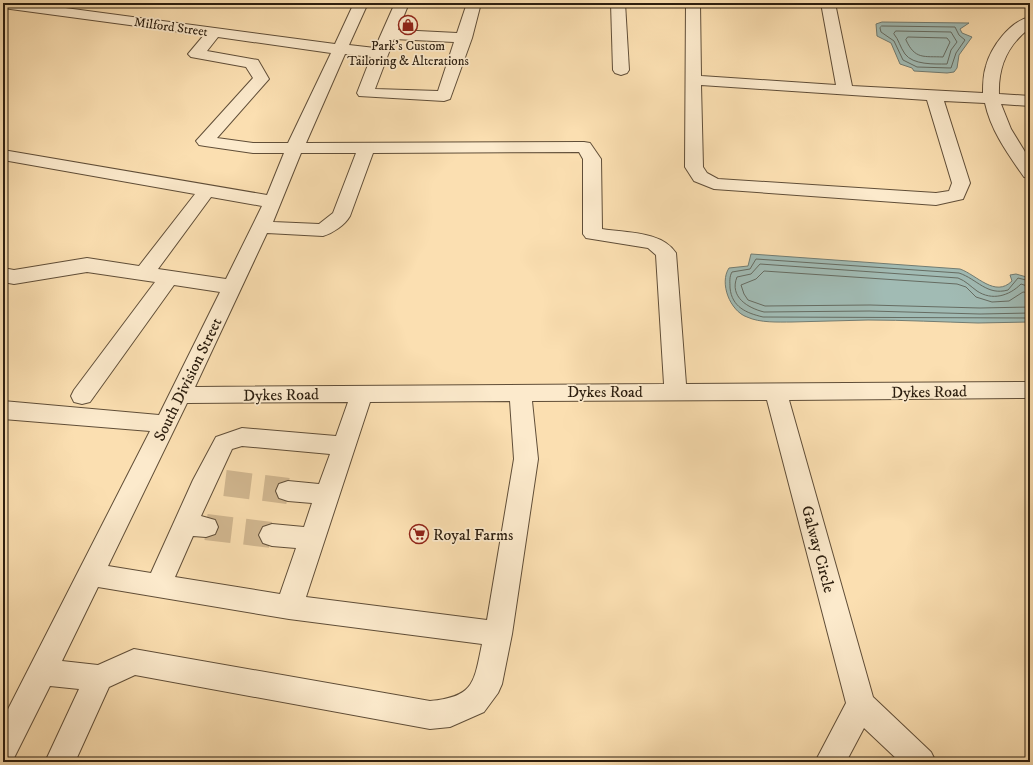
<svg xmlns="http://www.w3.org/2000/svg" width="1033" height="765" font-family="'IM FELL DW Pica',serif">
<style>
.water{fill:#a1bbb4;stroke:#727c72}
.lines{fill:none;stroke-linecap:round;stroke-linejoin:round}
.shore{stroke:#666c62;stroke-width:1}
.minor-tunnel{stroke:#d2b891;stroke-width:26;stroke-dasharray:26 13;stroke-linecap:butt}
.minor-casing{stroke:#604e38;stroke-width:2}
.minor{fill:#fceacc;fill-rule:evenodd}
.labels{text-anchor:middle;stroke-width:3.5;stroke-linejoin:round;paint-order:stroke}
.far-street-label{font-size:13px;fill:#2c1e0f;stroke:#fceacc}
.far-poi-label{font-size:13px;fill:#2c1e0f;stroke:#fceacc}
.street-label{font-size:16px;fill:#2c1e0f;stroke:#fceacc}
.poi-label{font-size:16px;fill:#2c1e0f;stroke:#fceacc;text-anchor:start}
</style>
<rect width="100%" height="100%" fill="#fbdfb1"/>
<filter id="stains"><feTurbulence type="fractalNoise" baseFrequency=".005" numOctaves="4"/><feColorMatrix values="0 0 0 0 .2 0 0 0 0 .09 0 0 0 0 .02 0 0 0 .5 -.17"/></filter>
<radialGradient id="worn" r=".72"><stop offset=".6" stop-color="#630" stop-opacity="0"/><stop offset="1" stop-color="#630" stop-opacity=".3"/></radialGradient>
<!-- water -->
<g class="water">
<path d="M882 22 969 23 960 29 962 33 972 37 959 55 957 68 954 72 947 73 914 71 912 68 900 64 891 43 877 36 876 24Z"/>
<path d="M751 254 960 269C977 275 995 298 1012 281L1010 275 1016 274 1030 278V322C1013 322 995 323 978 323 942 322 905 320 868 320 843 321 817 321 792 322 778 322 760 323 747 317 730 311 719 283 729 268L748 266Z"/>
</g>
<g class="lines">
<!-- shore -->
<g class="shore">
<path d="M882 26 955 27 959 35 965 40 956 53 951 68 917 67 903 60 894 41 881 32 880 28Z"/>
<path d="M896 31 951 32 957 42 951 50 947 64C934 64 913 65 905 54 900 47 899 40 894 34Z"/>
<path d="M908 37 947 38 950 42 943 57C924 56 915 60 906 40Z"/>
<path d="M1030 281 1018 278 1008 290C987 296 977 279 959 273L756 259 750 269 732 272C729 277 730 282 730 288 732 307 746 313 763 317L1030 318"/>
<path d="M1030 287 1021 284C1009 296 992 301 977 291 970 286 966 281 958 278L760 264 751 274 737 277C729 297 748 308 764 312L870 311 980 314 1030 313"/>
<path d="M1030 293 1023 292 1009 301 992 302 976 297 966 287 957 284 764 271 756 279 741 285 744 294 748 300 765 306 870 305 980 308 1030 307"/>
</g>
<!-- minor-tunnel -->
<g class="minor-tunnel">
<path d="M225 483 288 491"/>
<path d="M206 527 272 535"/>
</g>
<defs>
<g id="minor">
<path d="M3 3H28L335 44 354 3H368L349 45 375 48 395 3H409L398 30 457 33 467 3H481L472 38 450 99 444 101 359 96 357 93 371 57 345 54 306 143 584 142 590 143 601 159 602 229C626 233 662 231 676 253L686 384 1030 382V398L789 400 873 697 931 752 936 762H900L864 728 846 762H815L846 703 767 400 532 401 538 459 512 634 502 684 498 693 484 712 450 727 430 729 135 675 109 687 75 762H45L79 689 50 686 13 760 3 762V719L150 431 3 419V401L159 415 220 292 174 285 90 402 82 404 74 402 71 396 74 390 155 282 87 272 14 284 3 282V268L14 270 87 258 139 266 195 194 3 160V150L267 195 284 153H253L205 146 199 145 196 141 253 78 246 67 191 57 188 54 204 35 3 8ZM218 37 331 53 288 143H253L217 138 269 79 258 60 207 51ZM394 39 454 42 438 91 375 89ZM579 152 583 159V234L586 238 648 248 656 255 664 384 195 387 267 233 323 236C333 233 345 225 350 216L373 153ZM301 153H356L333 213 319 224 273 222ZM211 197 262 206 226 279 158 269ZM510 401 514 459 487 620 306 597 370 402ZM348 402 336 436 242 428 216 437 193 480 151 573 108 566 187 403ZM242 446 330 454 319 484 288 481 279 484 276 491 279 498 288 501 312 503 304 527 272 524 263 527 259 535 263 543 272 546 296 548 280 594 175 577 193 536 206 537 215 534 218 527 215 520 201 516 232 449ZM98 587 289 619 482 644C474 683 474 697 430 701L134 649 98 665 62 661Z"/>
<path d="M611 3H625L629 70 627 73 621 75 615 73 613 70Z"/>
<path d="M686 3H700L701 76 836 85 821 3H835L852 86 983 93C983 84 983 75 986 66 991 47 1010 21 1030 17V28C1008 44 998 67 999 94L1030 96V106L1001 104 1011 129 1030 160V178L1024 177C1008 154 991 131 985 103L944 101 970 183 963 199 936 205 714 189 694 181 685 167ZM701 85 927 100 952 183 949 191 936 193 718 179 707 173 703 167Z"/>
</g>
</defs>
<!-- minor casing -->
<use href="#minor" class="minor-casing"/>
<!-- minor -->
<use href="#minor" class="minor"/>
</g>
<!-- icons -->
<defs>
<symbol id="shop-ring" viewBox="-11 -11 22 22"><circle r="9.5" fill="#fceacc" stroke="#8f2418" stroke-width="1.5"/><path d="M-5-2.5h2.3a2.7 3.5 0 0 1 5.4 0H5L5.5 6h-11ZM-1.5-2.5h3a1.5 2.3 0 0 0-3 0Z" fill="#8f2418"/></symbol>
<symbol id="supermarket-ring" viewBox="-11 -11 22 22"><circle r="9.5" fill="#fceacc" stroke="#8f2418" stroke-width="1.5"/><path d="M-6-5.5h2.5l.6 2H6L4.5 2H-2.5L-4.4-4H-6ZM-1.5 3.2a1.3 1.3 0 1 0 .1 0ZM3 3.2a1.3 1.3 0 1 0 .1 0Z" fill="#8f2418"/></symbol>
</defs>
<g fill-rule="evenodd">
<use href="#shop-ring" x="397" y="14" width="22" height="22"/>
<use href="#supermarket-ring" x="408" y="523" width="22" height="22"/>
</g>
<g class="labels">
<!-- far-street labels -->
<g class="far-street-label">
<text transform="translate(171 26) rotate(8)" y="5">Milford Street</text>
</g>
<!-- far-poi labels -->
<g class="far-poi-label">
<text x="408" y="50">Park's Custom<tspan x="408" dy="15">Tailoring &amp; Alterations</tspan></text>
</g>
<!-- street labels -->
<g class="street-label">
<text transform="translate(187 379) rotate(-64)" y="6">South Division Street</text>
<text x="605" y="397">Dykes Road</text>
<text transform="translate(929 391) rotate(-1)" y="6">Dykes Road</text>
<text transform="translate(281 394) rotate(-1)" y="6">Dykes Road</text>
<text transform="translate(819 549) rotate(75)" y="6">Galway Circle</text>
</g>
<!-- poi labels -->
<g class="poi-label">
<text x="433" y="540">Royal Farms</text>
</g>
</g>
<!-- margin -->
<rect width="1033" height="765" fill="none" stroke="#fbdfb1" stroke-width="16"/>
<rect x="4" y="4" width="1025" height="757" fill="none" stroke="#2c1e0f" stroke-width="2"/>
<rect x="8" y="8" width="1017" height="749" fill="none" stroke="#2c1e0f"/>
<rect width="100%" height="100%" filter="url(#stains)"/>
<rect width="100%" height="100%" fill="url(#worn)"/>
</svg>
